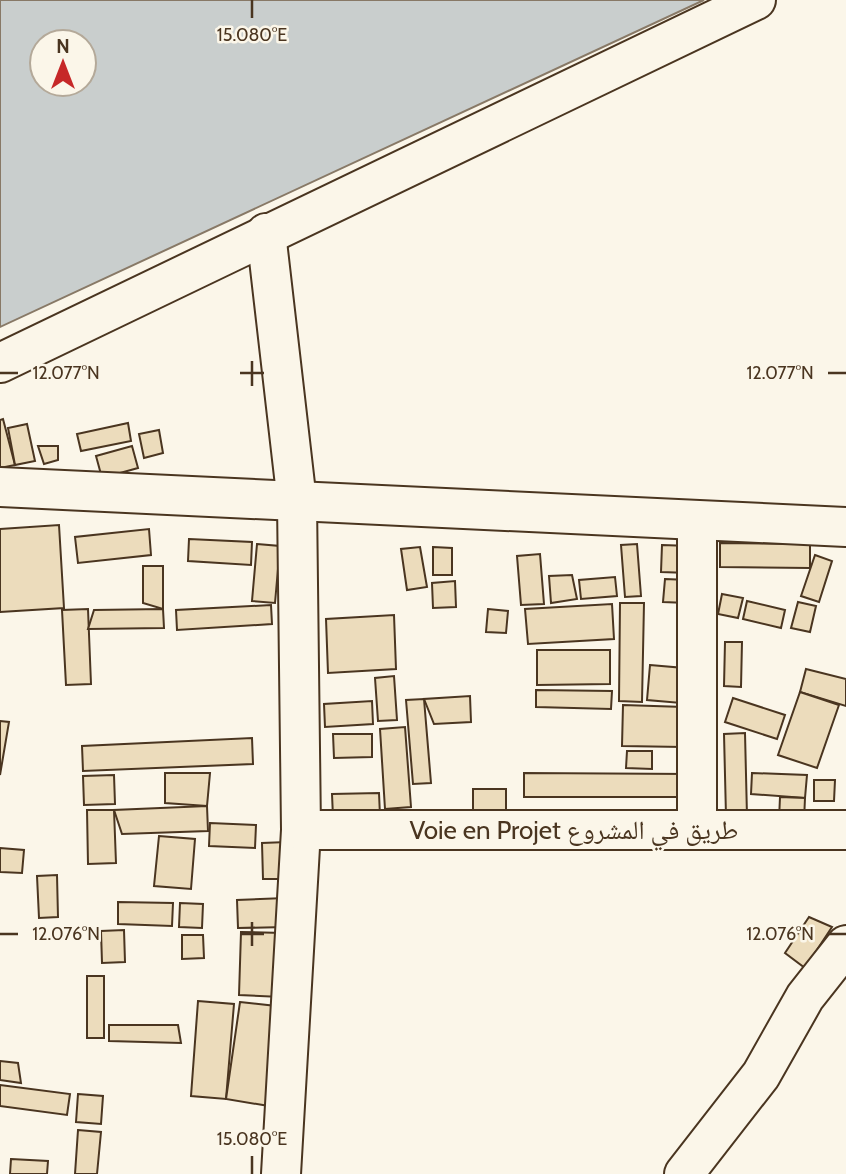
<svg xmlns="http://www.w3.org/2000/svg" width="846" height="1174" font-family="Cabin,'Noto Naskh Arabic',sans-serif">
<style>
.water{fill:#c9cecd;stroke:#887966;stroke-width:2;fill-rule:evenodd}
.building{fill:#ecdcbc;stroke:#4a3520;stroke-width:2}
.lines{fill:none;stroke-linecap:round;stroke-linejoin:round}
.minor-casing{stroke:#4a3520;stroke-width:42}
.minor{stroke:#fbf6e9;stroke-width:38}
.ticks{fill:none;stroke:#4a3520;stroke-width:2.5}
.labels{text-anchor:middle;stroke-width:5;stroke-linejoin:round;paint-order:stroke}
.street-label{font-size:26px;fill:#4a3520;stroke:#fbf6e9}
.ticks-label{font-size:18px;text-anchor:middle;fill:#4a3520;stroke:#fbf6e9;stroke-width:5;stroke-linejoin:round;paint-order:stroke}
</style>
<rect width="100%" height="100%" fill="#fbf6e9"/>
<!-- water -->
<path class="water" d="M0 0H704L0 327ZM42 42H84V84H42Z"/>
<!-- building -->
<g class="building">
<path d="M3 419 15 465 0 468V420Z"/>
<path d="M128 423 131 441 81 451 77 434Z"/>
<path d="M27 424 35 461 15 465 8 428Z"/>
<path d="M159 430 163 453 144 458 139 434Z"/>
<path d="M38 446H58V460L44 464Z"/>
<path d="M132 446 138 468 102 478 96 456Z"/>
<path d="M59 525 64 608 0 612V529Z"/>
<path d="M149 529 151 555 78 563 75 537Z"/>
<path d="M189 539 252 542 251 565 188 561Z"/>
<path d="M720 543 810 544V568L720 567Z"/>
<path d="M257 544 280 546 275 603 252 601Z"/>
<path d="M637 544 641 596 625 597 621 545Z"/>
<path d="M662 545 690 546 689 573 661 572Z"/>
<path d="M420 547 427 587 407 590 401 549Z"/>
<path d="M433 547 452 548V575H433Z"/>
<path d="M540 554 544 604 521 605 517 556Z"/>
<path d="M815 555 832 561 819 602 801 596Z"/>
<path d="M143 566H163V609L143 603Z"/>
<path d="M572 575 577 599 551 603 549 576Z"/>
<path d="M615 577 617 596 581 599 579 580Z"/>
<path d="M665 579 688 580 687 603 663 602Z"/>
<path d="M455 581 456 607 433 608 432 583Z"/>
<path d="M722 594 743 598 738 618 718 614Z"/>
<path d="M747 601 785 610 781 628 743 619Z"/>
<path d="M798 602 816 606 810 632 791 628Z"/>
<path d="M620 603H644L642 702 619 701Z"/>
<path d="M612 604 614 639 528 644 525 609Z"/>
<path d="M271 605 272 624 177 630 176 610Z"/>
<path d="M88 609 91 684 66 685 62 610Z"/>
<path d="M163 609 164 628 88 629 94 610Z"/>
<path d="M488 609 508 611 506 633 486 632Z"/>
<path d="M394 615 396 669 328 673 326 619Z"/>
<path d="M725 642H742L741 687 724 686Z"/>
<path d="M537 650H610V684L537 685Z"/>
<path d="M650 665 684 668 681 703 647 700Z"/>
<path d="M806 669 846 679V706L800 692Z"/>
<path d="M394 676 397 720 378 721 375 678Z"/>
<path d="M536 690 612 691 611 709 536 707Z"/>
<path d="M800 692 839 705 817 768 778 755Z"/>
<path d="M470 696 471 722 434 724 424 699Z"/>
<path d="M733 698 785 715 777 739 725 722Z"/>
<path d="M424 699 431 783 413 784 406 700Z"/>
<path d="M372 701 373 724 325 727 324 704Z"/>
<path d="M623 705 684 707 683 747 622 746Z"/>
<path d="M0 721 9 722 0 775Z"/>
<path d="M405 727 411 807 385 809 380 729Z"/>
<path d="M745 733 747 816H726L724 734Z"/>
<path d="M333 734H372V757L334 758Z"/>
<path d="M252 738 253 764 83 771 82 746Z"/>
<path d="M627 751H652V769L626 768Z"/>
<path d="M165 773H210L207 806 165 803Z"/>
<path d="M524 773 691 774V797H524Z"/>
<path d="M752 773 807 775 805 798 751 794Z"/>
<path d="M114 775 115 804 84 805 83 776Z"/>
<path d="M814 780H835L834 801H814Z"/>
<rect x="473" y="789" width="33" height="26"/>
<path d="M379 793 380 816 333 817 332 794Z"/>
<path d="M780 797 805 798 804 821 779 820Z"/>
<path d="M207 806 208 831 122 834 114 810Z"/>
<path d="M87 810H114L116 863 88 864Z"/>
<path d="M210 823 256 825 255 848 209 846Z"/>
<path d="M159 836 195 839 191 889 154 886Z"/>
<path d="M287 842V879H263L262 843Z"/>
<path d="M0 848 24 850 22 873 0 872Z"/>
<path d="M57 875 58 917 39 918 37 876Z"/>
<path d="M285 898 286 927 238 928 237 900Z"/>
<path d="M118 902 173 903 172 926 118 924Z"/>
<path d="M180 903 203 904 202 928 179 927Z"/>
<path d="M809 917 832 927 805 968 785 953Z"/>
<path d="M124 930 125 962 102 963 101 931Z"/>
<path d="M241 932 283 933 281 997 239 995Z"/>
<path d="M182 935H203L204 958 182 959Z"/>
<rect x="87" y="976" width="17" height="62"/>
<path d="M198 1001 234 1004 226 1099 191 1096Z"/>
<path d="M240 1002 285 1007 275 1107 226 1099Z"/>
<path d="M109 1025H178L181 1043 109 1041Z"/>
<path d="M0 1061 18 1063 21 1083 0 1080Z"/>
<path d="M0 1085 70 1094 67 1115 0 1106Z"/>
<path d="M78 1094 103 1096 101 1124 76 1122Z"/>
<path d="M78 1130 101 1132 97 1174H75Z"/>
<path d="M11 1159 48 1161 47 1174H10Z"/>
</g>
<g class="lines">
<defs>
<g id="minor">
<path d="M266 233 297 502 301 830 281 1174"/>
<path d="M0 363 756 0"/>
<path d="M0 487 846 527"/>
<path d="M697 521V829"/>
<path d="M301 830H846"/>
<path d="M684 1174 761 1075 805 997 846 945"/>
</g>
</defs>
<!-- minor casing -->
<use href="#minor" class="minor-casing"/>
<!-- minor -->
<use href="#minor" class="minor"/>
</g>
<!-- ticks -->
<path class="ticks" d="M252 0V18M252 361V386M0 373H18M240 373H264M828 373H846M252 922V946M0 934H18M240 934H264M828 934H846M252 1156V1174"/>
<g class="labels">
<!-- street labels -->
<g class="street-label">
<text x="574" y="839">Voie en Projet طريق في المشروع</text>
</g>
</g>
<g class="ticks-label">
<text x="252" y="41">15.080°E</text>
<text x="66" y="379">12.077°N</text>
<text x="780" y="379">12.077°N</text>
<text x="66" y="940">12.076°N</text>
<text x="780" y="940">12.076°N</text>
<text x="252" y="1145">15.080°E</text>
</g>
<!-- north arrow -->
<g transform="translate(63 63)"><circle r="33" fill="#fbf6e9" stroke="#b4a999" stroke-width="2"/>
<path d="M0-5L12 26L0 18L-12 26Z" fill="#c62828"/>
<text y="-10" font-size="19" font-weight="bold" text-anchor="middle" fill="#4a3520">N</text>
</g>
</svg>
